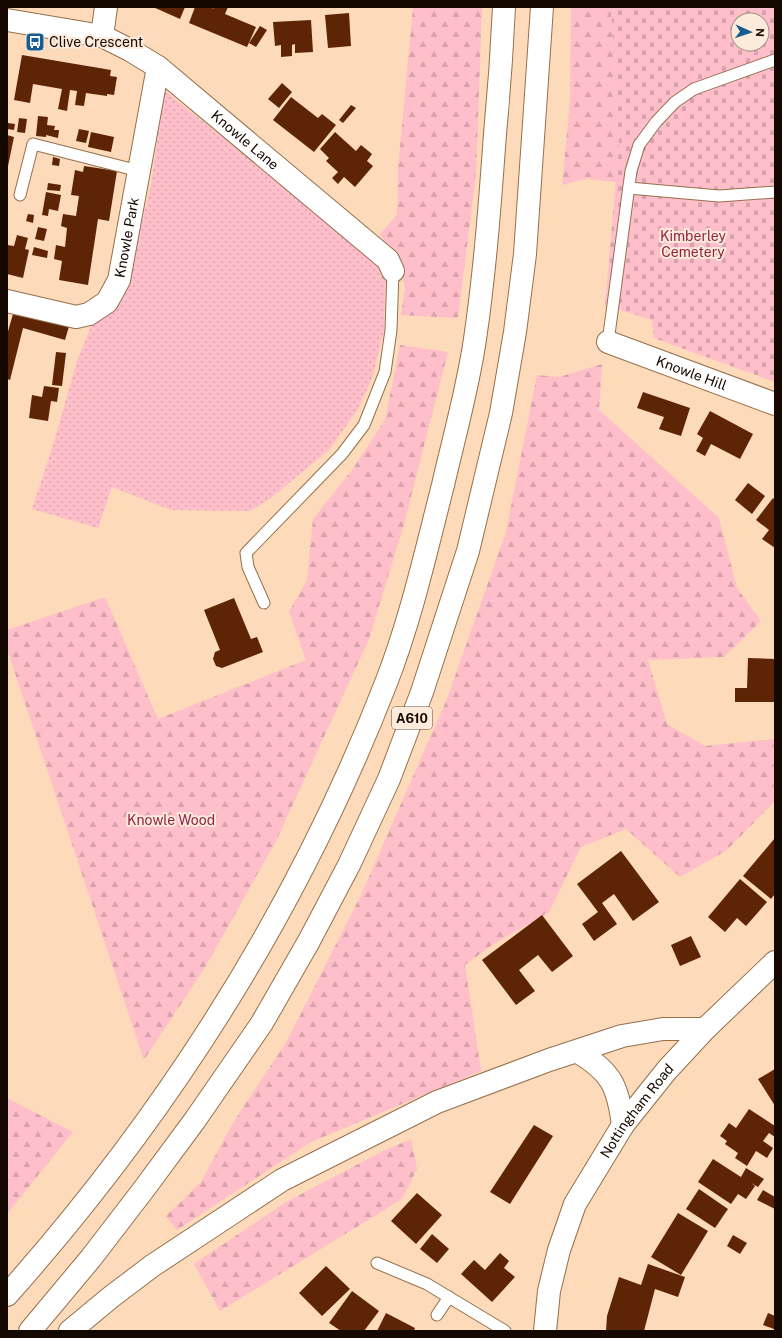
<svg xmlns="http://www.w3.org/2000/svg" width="782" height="1338" font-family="'Public Sans',sans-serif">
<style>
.forest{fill:url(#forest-firs)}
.cemetery{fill:url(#cemetery-stones);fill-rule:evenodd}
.park{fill:url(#park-dots)}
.building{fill:#5d2505}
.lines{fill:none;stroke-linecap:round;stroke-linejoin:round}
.lane-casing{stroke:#95704b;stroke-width:13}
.street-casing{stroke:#95704b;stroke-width:24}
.secondary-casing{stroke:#95704b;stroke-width:24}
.highway-casing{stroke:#95704b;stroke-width:24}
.lane{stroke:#fff;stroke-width:11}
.street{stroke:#fff;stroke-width:22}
.secondary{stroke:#fff;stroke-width:22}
.highway{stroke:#fff;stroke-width:22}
.labels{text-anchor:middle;stroke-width:4;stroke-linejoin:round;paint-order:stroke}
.shield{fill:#fcebdb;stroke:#5a4c42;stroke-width:1}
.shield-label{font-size:13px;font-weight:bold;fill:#150800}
.poi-label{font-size:14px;fill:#150800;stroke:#fcebdb;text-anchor:start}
.street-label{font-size:14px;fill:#150800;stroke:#fcebdb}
.park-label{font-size:14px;fill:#902347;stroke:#fcebdb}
</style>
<defs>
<pattern id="forest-firs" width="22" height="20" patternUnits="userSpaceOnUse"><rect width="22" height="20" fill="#febeca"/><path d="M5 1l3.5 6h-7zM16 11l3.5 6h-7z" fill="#d9a2ac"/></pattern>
<pattern id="cemetery-stones" width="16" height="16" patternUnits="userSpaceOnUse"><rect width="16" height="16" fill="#febeca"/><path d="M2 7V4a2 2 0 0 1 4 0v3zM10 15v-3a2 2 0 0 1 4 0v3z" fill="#d9a2ac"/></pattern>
<pattern id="park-dots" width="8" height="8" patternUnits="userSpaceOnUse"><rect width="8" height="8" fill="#febeca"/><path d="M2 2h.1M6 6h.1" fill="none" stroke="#d9a2ac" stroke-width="1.8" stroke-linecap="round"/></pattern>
</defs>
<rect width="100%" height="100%" fill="#fcdaba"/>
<!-- forest -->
<g class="forest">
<path d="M413 7H482L476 175 458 318 401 315 405 288 398 261 380 234 397 215 398 169Z"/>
<path d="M571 7H611L619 147 616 182 585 179 562 185 570 102Z"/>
<path d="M400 345 448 352 404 524 369 639 276 841 204 969 144 1060 7 649V630L105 597 158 719 306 660 289 612 307 580 313 519 352 470 385 420Z"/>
<path d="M602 364 599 410 719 518 737 588 761 621 724 657 648 660 667 724 705 746 775 739V801L727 850 680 877 626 829 581 847 549 912 492 945 465 965 481 1071 311 1142 177 1230 166 1216 201 1182 233 1123 287 1041 361 895 447 699 506 532 537 375 559 377Z"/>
<path d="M7 1098 73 1132 7 1214Z"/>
<path d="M411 1139 417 1169 402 1199 220 1311 194 1264 286 1202 383 1151Z"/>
</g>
<!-- cemetery -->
<path class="cemetery" d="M611 7H775V382L654 338 652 320 605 305 619 147ZM738 20H762V44H738Z"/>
<!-- park -->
<path class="park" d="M164 90 386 270 384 329 373 376 358 409 330 449 271 498 250 511 171 510 112 487 98 528 32 509 54 442 77 361 92 324 109 312 125 292 151 185Z"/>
<!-- building -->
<g class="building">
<path d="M153 7H185L180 19Z"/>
<path d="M195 7H212L213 9 214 7H228L225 14 256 27 247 47 189 23Z"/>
<path d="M349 13 351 46 328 48 325 15Z"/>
<path d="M311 20 313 52 295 53V44L292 45V56L281 57V45L275 46 273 22Z"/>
<path d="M260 26 267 30 256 47 249 43Z"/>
<path d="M22 55 111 70 110 76 117 77 114 95 107 94V96L86 93 84 106 75 105 77 91 70 90 67 111 58 109 62 89 33 84 30 103 14 100Z"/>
<path d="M282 83 292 92 279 108 268 99Z"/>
<path d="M291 97 318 118 322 114 336 125 314 152 273 120Z"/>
<path d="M351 105 356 108 343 123 339 120Z"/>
<path d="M38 116 48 117 47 125 55 126 54 130H59L58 138 46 135V137L36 136Z"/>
<path d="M19 118 27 119 25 133 17 132Z"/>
<path d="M8 123 15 124 14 130 7 129Z"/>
<path d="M79 129 89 131 86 143 76 141Z"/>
<path d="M91 132 114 137 111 152 88 147Z"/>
<path d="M335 132 356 151 361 145 372 154 367 161 373 166 355 187 344 177 338 184 332 178 338 172 326 161 329 158 320 149Z"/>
<path d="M7 135 14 137 8 166H7Z"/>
<path d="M53 157 60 159 59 166 52 165Z"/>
<path d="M84 166 117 171 109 221 98 219 88 285 59 280 62 261 54 259 56 245 65 247 67 228 61 226 63 214 76 216 79 196 71 195 75 170 83 172Z"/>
<path d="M48 183 61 185 60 191 47 190Z"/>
<path d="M46 192 61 195 58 211 49 209 48 216 42 215Z"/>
<path d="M28 214 34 215 33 223 26 221Z"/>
<path d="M38 227 47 229 44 241 35 239Z"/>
<path d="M17 235 28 238 25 249 29 250 23 278 7 274V245L14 246Z"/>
<path d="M34 247 48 251 47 258 32 255Z"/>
<path d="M15 307 70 323 65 340 23 328 10 380 7 379V335Z"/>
<path d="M56 352 66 353 62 386 52 385Z"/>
<path d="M44 386 59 388 57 402 51 401 48 421 29 418 32 395 42 397Z"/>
<path d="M643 392 690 408 681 436 659 429 664 417 637 408Z"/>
<path d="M710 411 753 434 740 459 711 444 705 456 696 451 703 438 697 434Z"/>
<path d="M748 483 765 496 752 514 735 500Z"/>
<path d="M773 498 775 500V548L762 539 769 530 756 520Z"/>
<path d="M234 598 251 639 257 637 263 652 222 668 216 666 213 659 215 652 220 650 204 610Z"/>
<path d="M748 658 775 659V702H735V688H747Z"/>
<path d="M775 838V894L771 899 743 876Z"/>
<path d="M621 851 659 902 633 921 614 894 602 903 617 924 594 941 582 924 598 912 577 884Z"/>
<path d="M740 879 767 902 746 926 737 918 725 932 708 917Z"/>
<path d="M542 915 573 956 552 972 538 955 519 970 535 991 516 1005 482 960Z"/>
<path d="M691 936 701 957 680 966 671 945Z"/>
<path d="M775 1069V1106L758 1079Z"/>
<path d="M749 1109 775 1126V1137L769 1133 763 1141 773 1148 767 1158 756 1151 747 1166 735 1158 738 1153 725 1144 727 1141 720 1136 729 1123 736 1128Z"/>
<path d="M534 1125 553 1136 510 1204 490 1192Z"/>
<path d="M713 1159 741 1177 746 1168 764 1179 758 1187 751 1183 755 1186 746 1199 738 1194 731 1204 698 1182Z"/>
<path d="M699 1189 728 1209 715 1228 686 1209Z"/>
<path d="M763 1190 775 1197V1209L757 1200Z"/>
<path d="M417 1193 442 1215 416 1244 391 1221Z"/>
<path d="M678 1213 708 1231 681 1275 651 1257Z"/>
<path d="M432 1234 449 1249 437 1263 420 1249Z"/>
<path d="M733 1235 747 1243 740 1254 727 1246Z"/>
<path d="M500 1253 509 1261 504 1268 515 1277 492 1302 461 1274 474 1260 485 1270Z"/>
<path d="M648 1264 685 1277 678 1297 655 1289 644 1331H606L607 1316 619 1277 641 1285Z"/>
<path d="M326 1266 350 1289 322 1316 299 1293Z"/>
<path d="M352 1291 379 1311 364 1331H341L329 1323Z"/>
<path d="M386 1313 415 1328 414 1331H377Z"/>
<path d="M768 1313 775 1316 774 1329 763 1325Z"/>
</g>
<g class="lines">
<defs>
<g id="lane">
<path d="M629 188 719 196 775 192"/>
<path d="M20 195 33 144 139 171"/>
<path d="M608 342 631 171 639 145 656 122 675 102 694 89 775 60"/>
<path d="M264 603 248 567 246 553 342 454 364 425 385 372 391 330 393 271"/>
<path d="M377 1263 427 1284 505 1331"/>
<path d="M437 1315 449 1297"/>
</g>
<g id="street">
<path id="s1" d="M7 20 102 36 130 50 158 67 388 260 393 271"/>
<path d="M102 36 106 7"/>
<path id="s2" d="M7 301 76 317 89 314 107 302 119 280 158 67"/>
<path id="s3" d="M608 342 775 404"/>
</g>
<g id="secondary">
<path id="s4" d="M545 1331 549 1291 559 1250 575 1204 623 1125 667 1070 705 1029 775 962"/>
</g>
<g id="highway">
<path d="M578 1052C612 1072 618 1087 623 1125"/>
<path d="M7 1295C168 1114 298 909 386 683 411 619 426 551 443 485 454 437 468 388 475 339 485 271 490 203 495 134 499 92 502 50 504 7"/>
<path d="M30 1331 91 1258 144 1189 195 1120 262 1023 309 941 349 865 389 779 422 692 468 551 501 413 515 332 525 254 542 7"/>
<path d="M70 1331 111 1297 152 1266 282 1180 437 1102 549 1060 622 1036 663 1029H705"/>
</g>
</defs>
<!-- lane casing -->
<use href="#lane" class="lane-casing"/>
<!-- street casing -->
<use href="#street" class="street-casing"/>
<!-- secondary casing -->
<use href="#secondary" class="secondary-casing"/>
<!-- highway casing -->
<use href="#highway" class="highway-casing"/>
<!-- lane -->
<use href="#lane" class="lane"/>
<!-- street -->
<use href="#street" class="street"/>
<!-- secondary -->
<use href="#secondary" class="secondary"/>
<!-- highway -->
<use href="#highway" class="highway"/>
</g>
<!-- icons -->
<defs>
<symbol id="bus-square" viewBox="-11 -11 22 22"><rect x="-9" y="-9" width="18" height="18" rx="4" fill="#165e92" stroke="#fcebdb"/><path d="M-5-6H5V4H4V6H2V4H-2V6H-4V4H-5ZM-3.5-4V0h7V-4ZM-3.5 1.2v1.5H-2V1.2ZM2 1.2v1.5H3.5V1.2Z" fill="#fff"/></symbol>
</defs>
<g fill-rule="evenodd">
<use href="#bus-square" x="24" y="31" width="22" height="22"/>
</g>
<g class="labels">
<!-- shield labels -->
<rect class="shield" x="392" y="707" width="40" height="22" rx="3"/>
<g class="shield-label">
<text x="412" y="723">A610</text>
</g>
<!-- poi labels -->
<g class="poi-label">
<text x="49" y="47">Clive Crescent</text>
</g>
<!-- street labels -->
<g class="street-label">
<text dy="5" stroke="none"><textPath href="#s1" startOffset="274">Knowle Lane</textPath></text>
<text dy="5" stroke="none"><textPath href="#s2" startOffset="174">Knowle Park</textPath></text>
<text dy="5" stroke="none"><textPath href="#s3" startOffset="89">Knowle Hill</textPath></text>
<text dy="5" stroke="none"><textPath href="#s4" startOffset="243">Nottingham Road</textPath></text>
</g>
<!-- park labels -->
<g class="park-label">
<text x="693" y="241">Kimberley<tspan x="693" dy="16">Cemetery</tspan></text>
<text x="171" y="825">Knowle Wood</text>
</g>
</g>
<!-- border -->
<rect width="782" height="1338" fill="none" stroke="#150800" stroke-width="16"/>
<!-- north arrow -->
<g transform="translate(750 32) rotate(93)"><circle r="19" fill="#fcebdb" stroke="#a09083"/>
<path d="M0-3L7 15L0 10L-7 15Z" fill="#165e92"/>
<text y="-6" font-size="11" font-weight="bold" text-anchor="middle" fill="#150800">N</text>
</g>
</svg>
